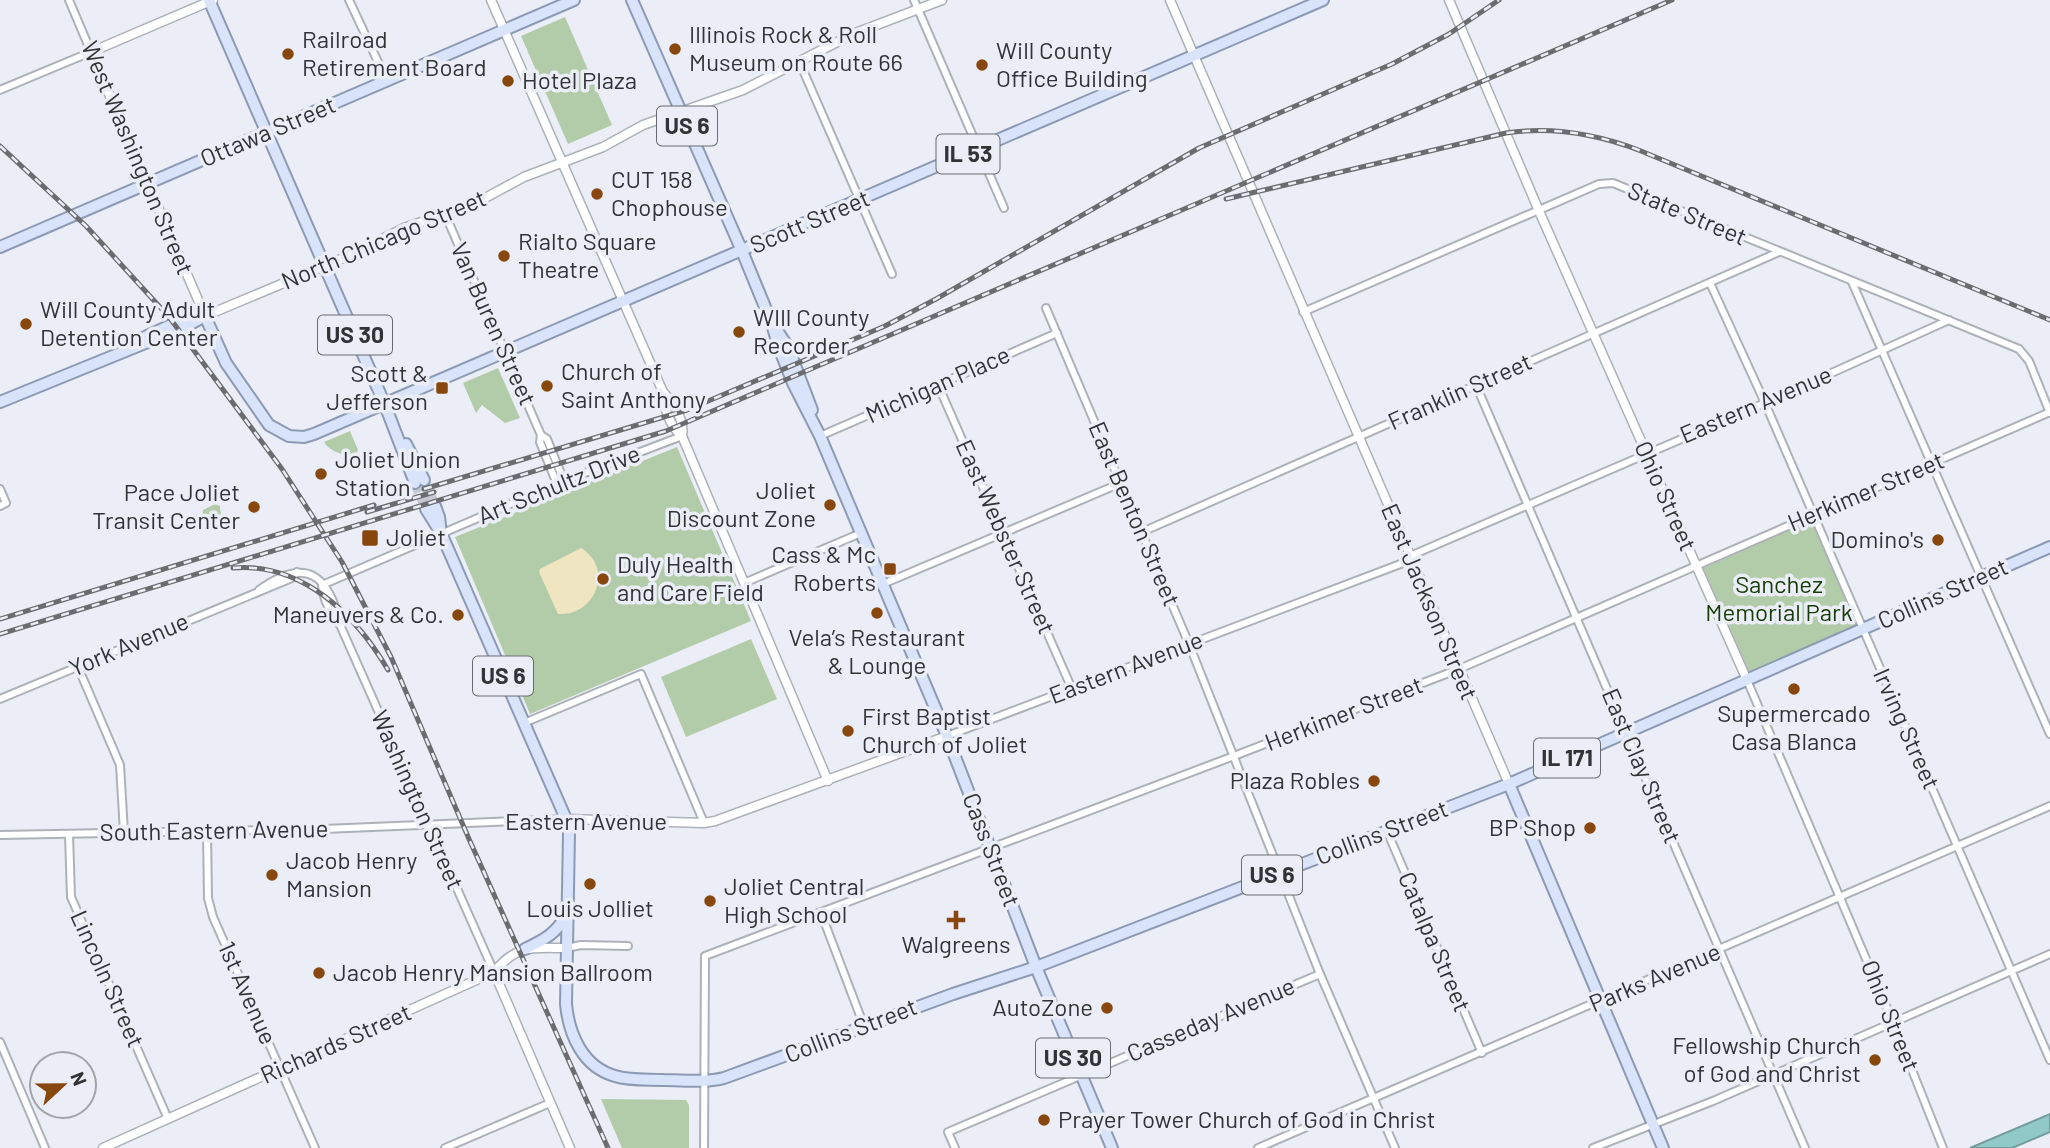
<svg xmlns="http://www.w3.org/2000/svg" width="2050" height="1148" font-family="Barlow,sans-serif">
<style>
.green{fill:#b2cca9}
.sand{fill:#efe5c0}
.water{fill:#91c9c9;stroke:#749c9d;stroke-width:2}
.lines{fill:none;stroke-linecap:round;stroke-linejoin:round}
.primary-tunnel{stroke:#c6c9d0;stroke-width:10;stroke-dasharray:10 5;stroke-linecap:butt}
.minor-casing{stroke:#adb1b8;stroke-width:10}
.tertiary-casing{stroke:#adb1b8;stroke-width:11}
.primary-casing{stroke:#8d9ab3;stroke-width:14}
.minor{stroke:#fff;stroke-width:6}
.tertiary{stroke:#fff;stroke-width:8}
.primary{stroke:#d9e3fa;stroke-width:10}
.rail-casing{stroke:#6a6c70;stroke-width:5}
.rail{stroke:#ebeef6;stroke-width:2.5;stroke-dasharray:8;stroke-linecap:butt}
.poi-dot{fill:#87470d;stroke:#ebeef6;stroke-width:2.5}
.labels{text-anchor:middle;stroke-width:7;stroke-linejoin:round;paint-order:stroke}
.shield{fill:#ebeef6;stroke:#696b70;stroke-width:2}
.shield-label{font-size:23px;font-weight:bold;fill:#313336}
.poi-label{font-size:24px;fill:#313336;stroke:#ebeef6;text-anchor:start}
.street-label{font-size:24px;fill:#313336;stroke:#ebeef6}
.park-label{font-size:24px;fill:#163a05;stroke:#ebeef6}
</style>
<rect width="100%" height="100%" fill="#ebeef6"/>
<!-- green -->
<g class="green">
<path d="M565 17 612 125 568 144 521 36Z"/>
<path d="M498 368 520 418 505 423 482 405 476 413 463 383Z"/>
<path d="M350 431 358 450 356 453C346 458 329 451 324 442Z"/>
<path d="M677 447 751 621 530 714 455 537Z"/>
<path d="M215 504 220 506 221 517 201 523 203 510Z"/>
<path d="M198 514 195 527 176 530 180 519Z"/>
<path d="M1812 519 1861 628 1748 676 1699 570Z"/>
<path d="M751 639 777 699 686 737 661 677Z"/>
<path d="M601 1099 686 1100 689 1105V1148H622Z"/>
</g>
<!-- sand -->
<path class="sand" d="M581 548C614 568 596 616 558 614L539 572 540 569Z"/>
<!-- water -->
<path class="water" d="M2050 1114V1132L2012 1148H1970Z"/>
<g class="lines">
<!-- primary-tunnel -->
<g class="primary-tunnel">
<path d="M424 480 435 506"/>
<path d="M415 483 426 509"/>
</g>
<defs>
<g id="minor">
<path d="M349 0 387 81"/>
<path d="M914 0 1004 208"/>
<path d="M799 61 892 274"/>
<path d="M0 90 91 52 69 0"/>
<path d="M445 214 541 435 547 439 564 481"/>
<path d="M1852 282 2050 734"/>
<path d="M1710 283 1765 403 2050 1060"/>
<path d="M1046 308 1189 644 1320 974 1395 1148"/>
<path d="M1303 312 1599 184 1613 183 2019 349 2029 361 2050 413"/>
<path d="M938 385 1072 689"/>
<path d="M1476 385 1805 1148"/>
<path d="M541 435 540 442 557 484"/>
<path d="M820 436 1057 333"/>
<path d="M0 489 6 503 0 506"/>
<path d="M1142 532 1779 252"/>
<path d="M1410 556 1765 403 1949 320"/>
<path d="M744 583 861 533"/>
<path d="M883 584 1121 483"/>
<path d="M322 585 564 481 682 436"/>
<path d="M322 585C323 601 331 613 340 625"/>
<path d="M259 590C306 556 329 574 341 627L494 972"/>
<path d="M78 667 120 765 124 832"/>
<path d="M1747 680 1893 1022 1943 1148"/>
<path d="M0 699 292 578 297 572"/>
<path d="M524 723 641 674 704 823"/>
<path d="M947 736 1411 560"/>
<path d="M1387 831 1482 1053"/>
<path d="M207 832 208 898 213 917 315 1148"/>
<path d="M69 834 71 897 168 1119"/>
<path d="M0 835 324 829 566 819"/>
<path d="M821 913 864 1026"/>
<path d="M566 948 581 945 628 946"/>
<path d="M0 1042 45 1148"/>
<path d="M445 1148 550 1103"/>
<path d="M704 1148 705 956 1234 756 1459 669 2050 412"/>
<path d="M955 1148 948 1132 1320 974"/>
<path d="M1258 1148 2050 806"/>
<path d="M1593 1148 1713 1101 2050 954"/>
</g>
<g id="tertiary">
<path d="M213 0 91 52 205 316 353 254 404 228 474 204 524 177 603 147 643 125 743 90 853 34 942 0"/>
<path d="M491 0 663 392C664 407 669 426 682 436L828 781"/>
<path d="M1170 0 1509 784"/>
<path d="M1449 0 1539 211 1747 680"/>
<path d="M664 393C674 404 685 421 682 436"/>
<path d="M566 819 704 823 715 821 947 736"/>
<path d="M494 972 570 1148"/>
<path d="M103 1148 494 972C517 944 532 948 566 948"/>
</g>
<g id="primary">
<path d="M209 0 385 405 415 483"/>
<path d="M632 0 742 251 772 324 779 348 793 383 820 436 947 736 1036 967 1112 1148"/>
<path d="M0 247 574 0"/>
<path d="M205 316 226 363 269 425 289 436 304 437 314 434 1323 0"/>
<path d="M778 332 788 347 812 410"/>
<path d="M136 341 184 319 199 317"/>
<path d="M0 402 187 326 205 316"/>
<path d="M406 444 424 480"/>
<path d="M435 506 439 517 441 533"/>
<path d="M426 509 441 533 566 819 569 833 566 1004C569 1035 583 1067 615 1076 631 1081 649 1079 664 1080 684 1080 705 1083 724 1078L953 994 1036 967 1509 784 2050 547"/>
<path d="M1509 784 1663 1148"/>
<path d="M525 949C544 940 557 933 566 915"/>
</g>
</defs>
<!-- minor casing -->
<use href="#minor" class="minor-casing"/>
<!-- tertiary casing -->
<use href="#tertiary" class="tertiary-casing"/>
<!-- primary casing -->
<use href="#primary" class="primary-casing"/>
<!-- minor -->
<use href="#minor" class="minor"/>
<!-- tertiary -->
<use href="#tertiary" class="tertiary"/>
<!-- primary -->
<use href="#primary" class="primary"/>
<defs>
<g id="rail">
<path d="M0 146 86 226 169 317 282 469 342 562 391 657 469 839 608 1148"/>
<path d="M1226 199 1506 133C1553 126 1597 134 1641 151L2050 320"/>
<path d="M424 489 687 410 885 326 936 299 1199 148 1392 64 1449 34 1499 0"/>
<path d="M367 512 434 492"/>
<path d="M233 568C302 562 356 615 388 670"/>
<path d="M0 619 374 505"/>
<path d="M0 634 666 431 1672 0"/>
</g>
</defs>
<!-- rail casing -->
<use href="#rail" class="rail-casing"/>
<!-- rail -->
<use href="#rail" class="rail"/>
</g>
<!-- markers -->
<g class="poi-dot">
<circle cx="675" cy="49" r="7"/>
<circle cx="288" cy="54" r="7"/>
<circle cx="982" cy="65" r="7"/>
<circle cx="508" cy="81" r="7"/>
<circle cx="597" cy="194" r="7"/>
<circle cx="504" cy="256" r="7"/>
<circle cx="26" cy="324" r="7"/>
<circle cx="739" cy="332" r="7"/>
<circle cx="547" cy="386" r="7"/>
<rect x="435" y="381" width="14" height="14" rx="3.5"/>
<circle cx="321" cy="474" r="7"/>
<circle cx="830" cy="505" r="7"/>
<circle cx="254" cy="507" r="7"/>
<rect x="361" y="529" width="18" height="18" rx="3.5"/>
<circle cx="1938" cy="540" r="7"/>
<rect x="883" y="562" width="14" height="14" rx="3.5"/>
<circle cx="603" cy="579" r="7"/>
<circle cx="877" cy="613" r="7"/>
<circle cx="458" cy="615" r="7"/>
<circle cx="1794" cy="689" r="7"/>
<circle cx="848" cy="731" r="7"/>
<circle cx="1374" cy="781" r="7"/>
<circle cx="1590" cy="828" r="7"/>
<circle cx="272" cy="875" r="7"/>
<circle cx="590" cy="884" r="7"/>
<circle cx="710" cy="901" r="7"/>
<path d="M952.5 909.5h7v7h7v7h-7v7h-7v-7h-7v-7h7z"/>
<circle cx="319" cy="973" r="7"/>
<circle cx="1107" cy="1008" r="7"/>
<circle cx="1875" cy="1060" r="7"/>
<circle cx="1044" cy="1120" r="7"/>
</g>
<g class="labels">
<!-- shield labels -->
<g class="shield">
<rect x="657" y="106.5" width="60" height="39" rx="5"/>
<rect x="936.5" y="134.5" width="63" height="39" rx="5"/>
<rect x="318" y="315.5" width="74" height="39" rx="5"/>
<rect x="473" y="656.5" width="60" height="39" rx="5"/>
<rect x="1534" y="738.5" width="66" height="39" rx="5"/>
<rect x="1242" y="855.5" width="60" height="39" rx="5"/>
<rect x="1036" y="1038.5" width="74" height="39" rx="5"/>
</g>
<g class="shield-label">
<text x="687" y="134">US 6</text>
<text x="968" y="162">IL 53</text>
<text x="355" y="343">US 30</text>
<text x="503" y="684">US 6</text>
<text x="1567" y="766">IL 171</text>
<text x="1272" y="883">US 6</text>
<text x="1073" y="1066">US 30</text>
</g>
<!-- poi labels -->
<g class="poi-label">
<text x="689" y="43">Illinois Rock &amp; Roll<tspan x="689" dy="28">Museum on Route 66</tspan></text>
<text x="302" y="48">Railroad<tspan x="302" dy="28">Retirement Board</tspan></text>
<text x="996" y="59">Will County<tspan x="996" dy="28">Office Building</tspan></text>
<text x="522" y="89">Hotel Plaza</text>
<text x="611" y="188">CUT 158<tspan x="611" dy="28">Chophouse</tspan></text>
<text x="518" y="250">Rialto Square<tspan x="518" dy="28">Theatre</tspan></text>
<text x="40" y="318">Will County Adult<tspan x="40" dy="28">Detention Center</tspan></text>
<text x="753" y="326">WIll County<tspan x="753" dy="28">Recorder</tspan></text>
<text x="561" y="380">Church of<tspan x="561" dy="28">Saint Anthony</tspan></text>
<text x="428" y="382" text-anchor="end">Scott &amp;<tspan x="428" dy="28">Jefferson</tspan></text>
<text x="335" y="468">Joliet Union<tspan x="335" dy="28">Station</tspan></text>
<text x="816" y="499" text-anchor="end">Joliet<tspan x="816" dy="28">Discount Zone</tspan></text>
<text x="240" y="501" text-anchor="end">Pace Joliet<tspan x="240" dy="28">Transit Center</tspan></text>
<text x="386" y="546">Joliet</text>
<text x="1924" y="548" text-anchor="end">Domino's</text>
<text x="876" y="563" text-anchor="end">Cass &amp; Mc<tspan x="876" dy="28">Roberts</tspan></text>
<text x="617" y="573">Duly Health<tspan x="617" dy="28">and Care Field</tspan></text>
<text x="444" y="623" text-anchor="end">Maneuvers &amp; Co.</text>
<text x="877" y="646" text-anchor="middle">Vela’s Restaurant<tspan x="877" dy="28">&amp; Lounge</tspan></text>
<text x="1794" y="722" text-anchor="middle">Supermercado<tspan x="1794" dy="28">Casa Blanca</tspan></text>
<text x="862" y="725">First Baptist<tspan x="862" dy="28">Church of Joliet</tspan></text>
<text x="1360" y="789" text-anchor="end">Plaza Robles</text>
<text x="1576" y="836" text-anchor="end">BP Shop</text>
<text x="286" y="869">Jacob Henry<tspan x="286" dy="28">Mansion</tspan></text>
<text x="724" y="895">Joliet Central<tspan x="724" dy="28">High School</tspan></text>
<text x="590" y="917" text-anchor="middle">Louis Jolliet</text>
<text x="956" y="953" text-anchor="middle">Walgreens</text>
<text x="333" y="981">Jacob Henry Mansion Ballroom</text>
<text x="1093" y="1016" text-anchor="end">AutoZone</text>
<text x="1861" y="1054" text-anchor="end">Fellowship Church<tspan x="1861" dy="28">of God and Christ</tspan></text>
<text x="1058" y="1128">Prayer Tower Church of God in Christ</text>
</g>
<!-- street labels -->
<g class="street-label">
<text transform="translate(268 132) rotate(-23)" y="8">Ottawa Street</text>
<text transform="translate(137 158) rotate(67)" y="8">West Washington Street</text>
<text transform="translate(1687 214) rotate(23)" y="8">State Street</text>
<text transform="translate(810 222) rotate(-23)" y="8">Scott Street</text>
<text transform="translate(384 240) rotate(-23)" y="8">North Chicago Street</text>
<text transform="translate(493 324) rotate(66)" y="8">Van Buren Street</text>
<text transform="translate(938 385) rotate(-24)" y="8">Michigan Place</text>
<text transform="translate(1460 392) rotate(-24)" y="8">Franklin Street</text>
<text transform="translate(1756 405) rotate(-23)" y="8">Eastern Avenue</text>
<text transform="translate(559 485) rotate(-22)" y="8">Art Schultz Drive</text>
<text transform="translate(1866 492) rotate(-23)" y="8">Herkimer Street</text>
<text transform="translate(1665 496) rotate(66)" y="8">Ohio Street</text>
<text transform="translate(1134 514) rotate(67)" y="8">East Benton Street</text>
<text transform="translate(1005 537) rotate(66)" y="8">East Webster Street</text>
<text transform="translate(1943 594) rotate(-24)" y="8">Collins Street</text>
<text transform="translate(1429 602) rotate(67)" y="8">East Jackson Street</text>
<text transform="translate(129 645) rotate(-23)" y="8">York Avenue</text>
<text transform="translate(1126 668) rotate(-21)" y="8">Eastern Avenue</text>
<text transform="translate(1344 714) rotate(-21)" y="8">Herkimer Street</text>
<text transform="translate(1906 729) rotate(66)" y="8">Irving Street</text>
<text transform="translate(1641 766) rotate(67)" y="8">East Clay Street</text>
<text transform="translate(417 800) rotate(66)" y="8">Washington Street</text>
<text x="586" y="830">Eastern Avenue</text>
<text transform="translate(214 831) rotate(-1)" y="8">South Eastern Avenue</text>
<text transform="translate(1382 833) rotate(-21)" y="8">Collins Street</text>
<text transform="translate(991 850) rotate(69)" y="8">Cass Street</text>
<text transform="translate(1434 942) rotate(67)" y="8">Catalpa Street</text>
<text transform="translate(1655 978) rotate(-23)" y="8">Parks Avenue</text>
<text transform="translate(107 979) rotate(66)" y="8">Lincoln Street</text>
<text transform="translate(247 993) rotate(66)" y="8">1st Avenue</text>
<text transform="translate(1890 1016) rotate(68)" y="8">Ohio Street</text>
<text transform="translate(1211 1020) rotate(-23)" y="8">Casseday Avenue</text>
<text transform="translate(851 1031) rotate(-21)" y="8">Collins Street</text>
<text transform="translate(336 1044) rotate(-24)" y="8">Richards Street</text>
</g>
<!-- park labels -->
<g class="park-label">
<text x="1779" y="593">Sanchez<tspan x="1779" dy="28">Memorial Park</tspan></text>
</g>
</g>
<!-- north arrow -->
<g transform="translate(63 1085) rotate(68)"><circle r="33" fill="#ebeef6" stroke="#a1a3a9" stroke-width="2"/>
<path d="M0-5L12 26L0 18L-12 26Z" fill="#87470d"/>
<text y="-10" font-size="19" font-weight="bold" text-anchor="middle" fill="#313336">N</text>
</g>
</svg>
